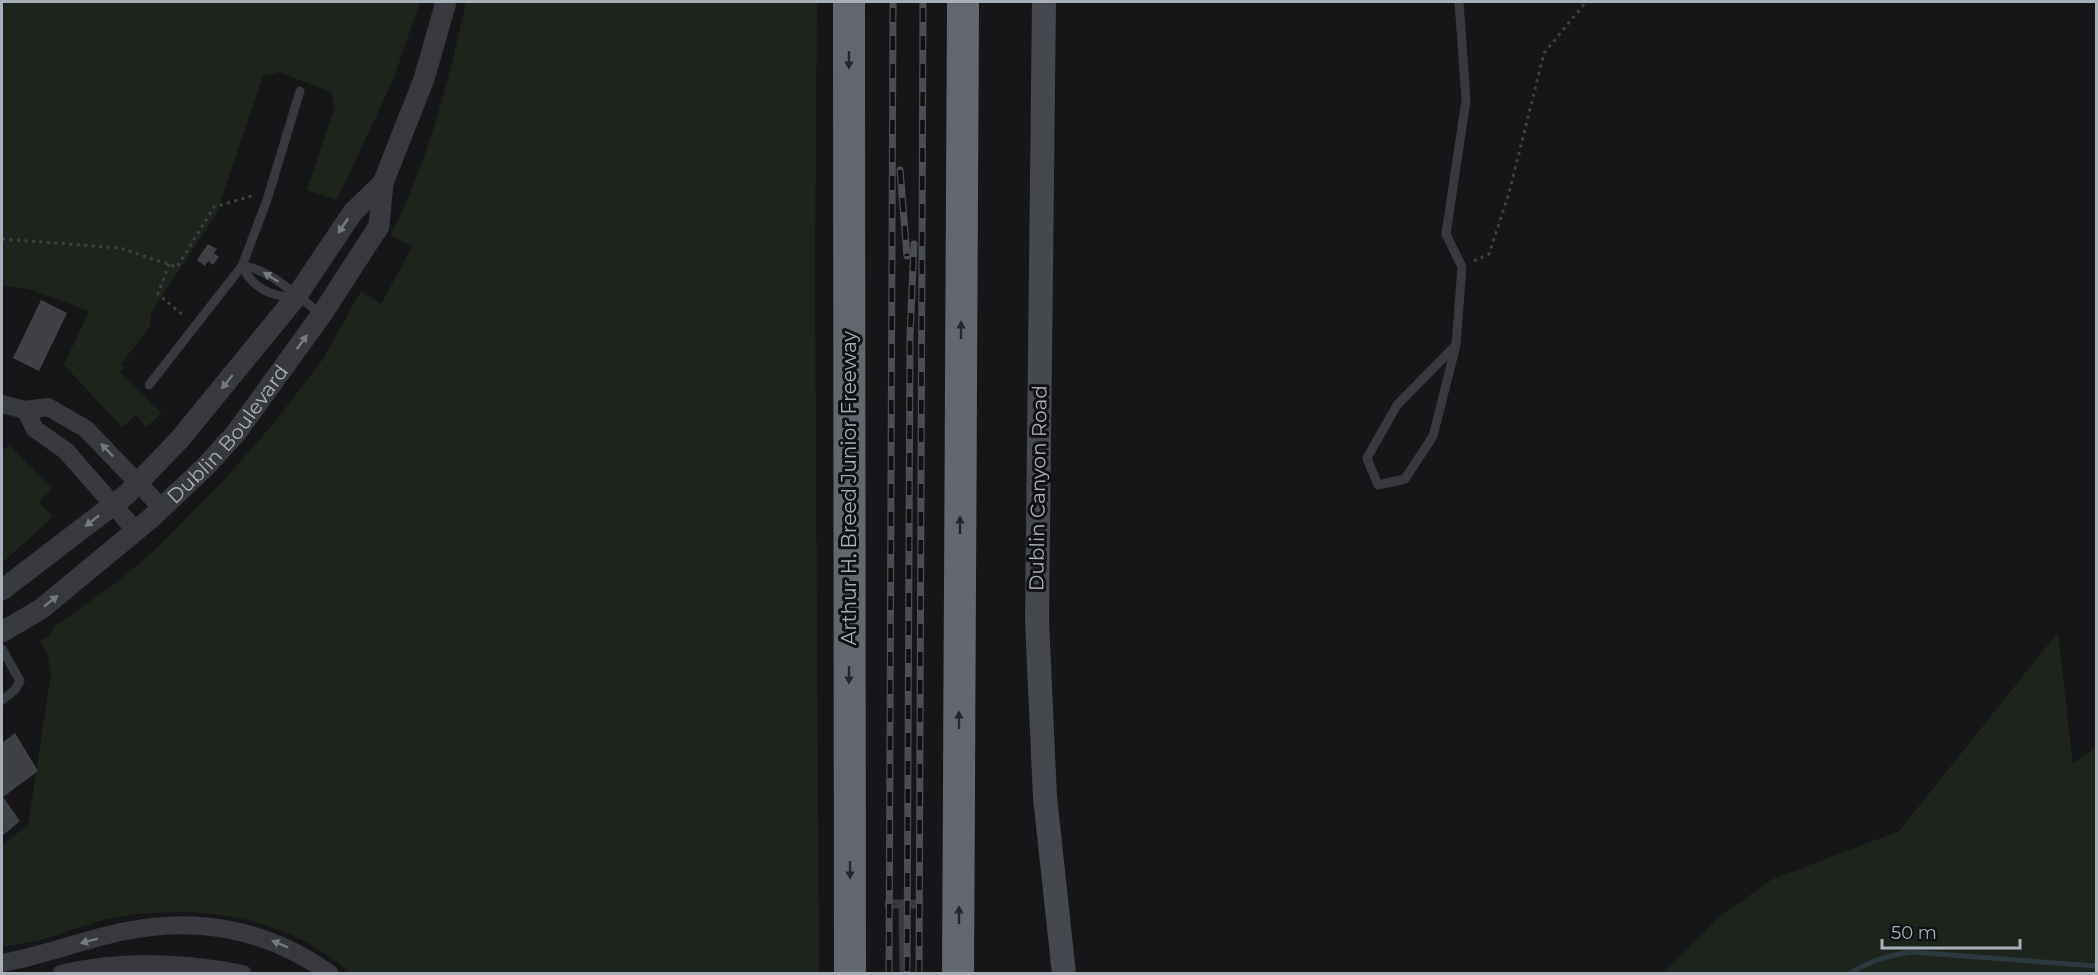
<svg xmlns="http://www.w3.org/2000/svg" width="2098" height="975" font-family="Montserrat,sans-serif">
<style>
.green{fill:#1c241c}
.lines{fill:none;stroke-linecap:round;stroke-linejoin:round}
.stream{stroke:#2b383d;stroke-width:5}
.building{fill:#404145}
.path{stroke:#3d4045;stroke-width:3;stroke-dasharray:3 4.5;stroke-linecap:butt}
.service{stroke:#37393e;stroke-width:9}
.minor{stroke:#37393e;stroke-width:18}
.tertiary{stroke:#37393e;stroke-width:21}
.secondary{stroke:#45484e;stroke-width:24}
.motorway{stroke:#62676f;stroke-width:32}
.rail-casing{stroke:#4a4d53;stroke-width:7}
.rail{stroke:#111113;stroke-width:4.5;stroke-dasharray:14;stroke-linecap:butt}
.oneway{fill:#25262a}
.oneway2{fill:#757a82}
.labels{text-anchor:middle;stroke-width:6;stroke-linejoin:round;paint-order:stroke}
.street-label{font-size:20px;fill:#a7afb9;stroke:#111113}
</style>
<rect width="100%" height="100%" fill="#161618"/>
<!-- green -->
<g class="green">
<path d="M2 2H420L393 80 337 200 307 190 335 106 331 92 279 72 263 76 216 215 151 313 150 327 121 364 125 367 120 373 162 413 146 427 136 415 122 427 64 365 89 311 28 289 2 285Z"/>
<path d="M466 2H817L815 272 819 973H350C286 915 194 903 113 918 92 922 71 931 51 937 35 942 18 944 2 947V845L28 825 51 673 47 653 40 641 49 636 54 627 113 585 154 551 225 479 274 423 323 359 361 291 381 304 412 247 391 235C429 158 448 84 466 2Z"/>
<path d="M10 446 52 489 39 502 53 517 2 563V450Z"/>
<path d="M2058 632 2073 764 2096 747V973H1664L1718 918 1771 880 1899 831Z"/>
</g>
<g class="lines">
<!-- stream -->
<path class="stream" d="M1849 974C1869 961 1888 955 1911 952L2096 966"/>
</g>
<!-- building -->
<g class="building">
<path d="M208 244 217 249 214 253 219 257 213 265 208 261 205 266 197 260Z"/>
<path d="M41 300 67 313 39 371 13 358Z"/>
<path d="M15 733 38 771 3 797 20 821 2 836V743Z"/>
</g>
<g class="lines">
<!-- path -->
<g class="path">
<path d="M2 239 120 248 177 267 214 207 255 195"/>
<path d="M1474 261 1489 254 1509 193 1544 53 1586 2"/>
<path d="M169 264 158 294 185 317"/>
</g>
<!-- service -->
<g class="service">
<path d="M294 297C271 297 252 287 242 266 272 269 297 298 322 314"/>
<path d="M1456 345 1397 405 1367 458 1378 485 1405 479 1433 436 1456 345 1462 267 1446 234 1466 100 1459 2"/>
<path d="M149 385 242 266 267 200 300 91"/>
<path d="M2 649 20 681 15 690 2 700"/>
<path d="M889 904H919"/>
<path d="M903 904 904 974"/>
</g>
<!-- minor -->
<g class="minor">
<path d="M2 404 25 410 48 407 86 429 162 508"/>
<path d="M25 410 35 429 66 451 136 531"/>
<path d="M2 963C44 956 84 939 126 931 198 916 270 930 330 974"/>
<path d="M61 974C122 959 182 962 243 974"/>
</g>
<!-- tertiary -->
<g class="tertiary">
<path d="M2 590 126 495 180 439 296 297 353 212 383 183"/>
<path id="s1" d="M2 632 41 609 150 519 207 465 236 433 322 314 379 226 383 183 424 79 446 2"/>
</g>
<!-- secondary -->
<path class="secondary" d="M1044 2 1037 620 1045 797 1064 974"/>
<!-- motorway -->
<g class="motorway">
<path d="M849 2 850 974"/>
<path d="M958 974 963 2"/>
</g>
<defs>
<g id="rail">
<path d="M900 170 907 256"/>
<path d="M907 971 910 336 914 244"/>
<path d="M889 974 893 2"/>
<path d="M919 974 923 2"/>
</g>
</defs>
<!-- rail casing -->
<use href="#rail" class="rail-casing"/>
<!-- rail -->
<use href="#rail" class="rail"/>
</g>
<!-- one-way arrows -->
<defs><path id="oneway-solid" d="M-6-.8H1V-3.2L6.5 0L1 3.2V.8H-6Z" transform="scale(1.5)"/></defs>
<g class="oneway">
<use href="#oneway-solid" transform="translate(849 60) rotate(90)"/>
<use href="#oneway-solid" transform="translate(961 330) rotate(-90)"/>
<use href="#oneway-solid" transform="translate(960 525) rotate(-90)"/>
<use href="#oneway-solid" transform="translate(849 675) rotate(90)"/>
<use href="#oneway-solid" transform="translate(959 720) rotate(-90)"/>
<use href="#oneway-solid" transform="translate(850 870) rotate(90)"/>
<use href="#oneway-solid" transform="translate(959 915) rotate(-90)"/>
</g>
<g class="oneway2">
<use href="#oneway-solid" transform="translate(343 226) rotate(124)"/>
<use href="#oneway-solid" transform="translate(271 277) rotate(-148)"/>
<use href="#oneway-solid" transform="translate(302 342) rotate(-54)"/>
<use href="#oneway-solid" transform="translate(227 382) rotate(129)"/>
<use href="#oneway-solid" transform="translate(107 450) rotate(-134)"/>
<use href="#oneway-solid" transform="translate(92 521) rotate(142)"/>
<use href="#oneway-solid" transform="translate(51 601) rotate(-39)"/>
<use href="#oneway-solid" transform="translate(89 941) rotate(165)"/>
<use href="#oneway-solid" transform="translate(280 944) rotate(-157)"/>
</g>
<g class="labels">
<!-- street labels -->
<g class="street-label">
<text dy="7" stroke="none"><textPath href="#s1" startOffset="302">Dublin Boulevard</textPath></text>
<text transform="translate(849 488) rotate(-90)" y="7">Arthur H. Breed Junior Freeway</text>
<text transform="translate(1038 488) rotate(-89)" y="7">Dublin Canyon Road</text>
</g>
</g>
<!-- border -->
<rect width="2098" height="975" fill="none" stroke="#a7afb9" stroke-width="6"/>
<!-- scale -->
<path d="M1882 939v9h138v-9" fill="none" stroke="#a7afb9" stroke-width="3"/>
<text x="1891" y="939" font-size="18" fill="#a7afb9" stroke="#111113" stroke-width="4.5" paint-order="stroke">50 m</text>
</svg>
